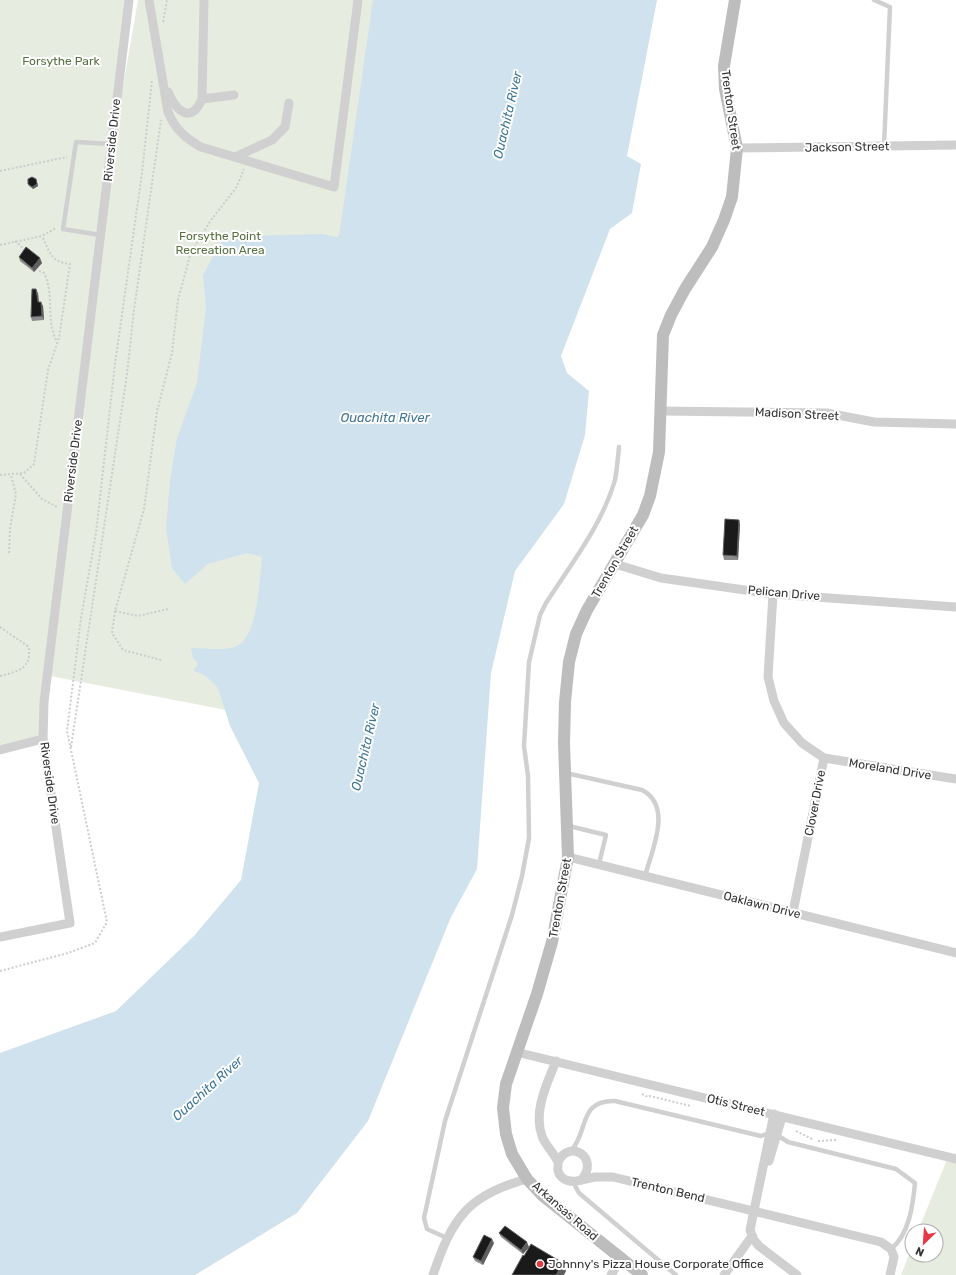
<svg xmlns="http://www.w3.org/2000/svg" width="956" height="1275" font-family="Rubik,sans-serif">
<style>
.green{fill:#e6ecdf}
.water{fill:#cfe2ee}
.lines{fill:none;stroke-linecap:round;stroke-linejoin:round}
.path{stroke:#cdcdcd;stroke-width:2;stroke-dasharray:2 2;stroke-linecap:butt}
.lane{stroke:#d0d0d0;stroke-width:4.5}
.street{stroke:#d0d0d0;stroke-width:9}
.secondary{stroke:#bdbdbd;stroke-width:12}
.wall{fill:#8c8c8c}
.shaded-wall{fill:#5f5f5f}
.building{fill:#1a1a1a;stroke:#5f5f5f}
.poi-dot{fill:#e63946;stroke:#fff;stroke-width:1.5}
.labels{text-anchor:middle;stroke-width:4;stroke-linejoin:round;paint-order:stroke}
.park-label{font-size:12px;fill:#56703f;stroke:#fff}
.street-label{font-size:12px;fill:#333;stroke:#fff}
.poi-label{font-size:12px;fill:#333;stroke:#fff;text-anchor:start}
.water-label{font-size:13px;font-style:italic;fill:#3f7597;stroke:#fff}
</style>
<rect width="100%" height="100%" fill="#fff"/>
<!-- green -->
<g class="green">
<path d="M0 0H129L113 144 138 0H375L328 347 263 717 50 676 43 739 0 750Z"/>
<path d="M948 1157 956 1159V1275H901L912 1247V1255H936V1231H918Z"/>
</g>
<!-- water -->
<path class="water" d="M373 0H657L627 156 641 164 632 213 610 229 561 356 567 373 589 391 585 435 564 504 515 571 491 673 477 869 451 917 368 1121 297 1213 195 1275H0V1053L116 1011 194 936 241 880 259 783 230 726 218 688 206 676 193 670 197 666V662L193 658 191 648C204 648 222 651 234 647 259 640 259 579 262 557L247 553 208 564 185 584 172 568 166 529 170 481 177 438 197 383 206 306 203 275 224 237 322 234 337 237 339 236Z"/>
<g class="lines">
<!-- path -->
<g class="path">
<path d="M163 22 167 0"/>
<path d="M0 171 67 157"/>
<path d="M15 241 20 245 25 251"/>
<path d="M0 245 42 236 56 228"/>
<path d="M39 271 44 273C55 295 45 318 57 342"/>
<path d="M20 474 42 499 57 507"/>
<path d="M0 475 24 473 34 464 48 370 59 338 70 264C50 262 50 252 42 236"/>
<path d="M9 553 10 529 16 494 11 475"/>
<path d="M168 609 138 616 115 611 144 509 157 411 172 353 178 300 191 252 211 220 236 188 244 169"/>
<path d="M115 611 112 633 123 650 161 660"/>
<path d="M0 627 29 647C31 669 19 671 0 676"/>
<path d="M71 747 127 374 134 310 161 120"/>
<path d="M0 971 68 953 95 943 107 922 67 731 81 618 96 533 115 364 142 173 152 80"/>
<path d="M642 1094 648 1097 650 1096 691 1106"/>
<path d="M796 1131 814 1140"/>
<path d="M818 1141 836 1140"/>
</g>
<!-- lane -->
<g class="lane">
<path d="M874 0 890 7 884 146"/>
<path d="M100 235 63 229 76 142 112 144"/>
<path d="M566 773 642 790C673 806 652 850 645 876"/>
<path d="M569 826 606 835 599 864"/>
<path d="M777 1135 788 1142 896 1169 915 1183C913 1205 909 1235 891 1249"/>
<path d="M571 1151C589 1131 578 1100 615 1101L761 1136 769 1133"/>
<path d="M573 1182 579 1193 676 1275"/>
<path d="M447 1238 427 1229 424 1218 445 1121 512 915 522 876 529 838 528 776 524 746 529 662 540 615 546 603C571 564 602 525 615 480 617 469 618 458 619 447"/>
</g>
<!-- street -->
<g class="street">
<path d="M149 0 168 112C175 129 185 138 201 147L334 187 358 0"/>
<path d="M168 92C176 111 191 125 202 99L204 0"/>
<path d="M202 99 234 95"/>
<path d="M737 148 956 145"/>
<path d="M235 157 272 140 285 127 289 103"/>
<path d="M661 411 827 413 874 422 956 424"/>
<path d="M615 564 661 578 773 594 956 607"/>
<path d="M773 594 768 677 774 701 784 723 802 743 824 758 793 912"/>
<path d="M0 750 43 739"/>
<path d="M824 758 956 779"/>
<path d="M568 857 956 953"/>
<path d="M0 937 70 923 43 739 44 702 129 0"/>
<path d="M516 1052 956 1159"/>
<path d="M556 1061C547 1084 533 1111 542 1136 545 1145 554 1153 558 1162 559 1165 557 1168 558 1171 561 1181 572 1183 581 1180 601 1158 569 1138 558 1162"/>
<path d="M774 1114 750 1230 754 1240 759 1246 797 1275"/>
<path d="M769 1161 782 1117"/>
<path d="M581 1180 595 1177H613L881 1242 891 1249 894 1257 890 1275"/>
<path d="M433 1275C452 1218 468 1195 527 1179"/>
<path d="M611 1275 621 1259"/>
<path d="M724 1275 752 1236"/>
</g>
<!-- secondary -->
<path class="secondary" d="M642 1275 542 1195 527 1179 512 1154 506 1134 503 1108 506 1084 537 994 552 942 568 857 564 743 565 702 569 662 576 634 587 610 643 515 650 496 659 452 663 335 671 315 685 289 712 247 724 220 732 197 737 148 725 89 724 66 735 0"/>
</g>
<!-- wall -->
<g class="wall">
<path d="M36 179 38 186 33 189 29 186 28 184Z"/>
<path d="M19 257 42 263 34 272 20 261Z"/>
<path d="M38 293 39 302 43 306 44 320 32 321 31 317Z"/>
<path d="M740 524 738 560H724L723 555Z"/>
<path d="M499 1233 529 1247 523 1254 501 1237Z"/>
<path d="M494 1243 483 1265 475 1261 473 1257Z"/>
</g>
<!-- shaded-wall -->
<g class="shaded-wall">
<path d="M36 179 38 186 33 189 32 187Z"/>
<path d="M40 258 42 263 34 272 32 268Z"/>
<path d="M36 289 38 293 39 306 38 302Z"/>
<path d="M41 302 43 306 44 320 42 316Z"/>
<path d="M739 520 740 524 738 560 737 556Z"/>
<path d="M492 1239 494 1243 483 1265 481 1261Z"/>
<path d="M527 1242 529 1247 523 1254 521 1250Z"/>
<path d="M563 1263 566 1271 564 1275H556Z"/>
</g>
<!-- building -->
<g class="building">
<path d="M32 177 36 179 37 184 32 187 28 184V179Z"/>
<path d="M26 247 40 258 32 268 19 257Z"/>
<path d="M32 289H36L38 302H41L42 316 31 317Z"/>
<path d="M725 519 739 520 737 556 723 555Z"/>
<path d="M505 1226 527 1242 521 1250 499 1233Z"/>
<path d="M484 1235 492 1239 481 1261 473 1257Z"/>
<path d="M531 1244 563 1263 556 1275H512L523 1255 524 1256Z"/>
</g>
<!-- markers -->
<circle class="poi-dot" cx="540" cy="1264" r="4"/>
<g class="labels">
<!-- park labels -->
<g class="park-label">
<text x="61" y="65">Forsythe Park</text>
<text x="220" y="240">Forsythe Point<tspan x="220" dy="14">Recreation Area</tspan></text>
</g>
<!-- street labels -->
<g class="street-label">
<text transform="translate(731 110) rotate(82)" y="4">Trenton Street</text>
<text transform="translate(112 140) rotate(-84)" y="4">Riverside Drive</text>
<text transform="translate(847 147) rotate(-1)" y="4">Jackson Street</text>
<text transform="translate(797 414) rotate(3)" y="4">Madison Street</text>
<text transform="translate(73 461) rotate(-83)" y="4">Riverside Drive</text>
<text transform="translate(615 562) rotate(-60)" y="4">Trenton Street</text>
<text transform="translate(784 593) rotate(5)" y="4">Pelican Drive</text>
<text transform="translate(890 769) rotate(9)" y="4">Moreland Drive</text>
<text transform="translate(50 783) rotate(82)" y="4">Riverside Drive</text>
<text transform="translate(815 803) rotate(-79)" y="4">Clover Drive</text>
<text transform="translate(560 898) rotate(-80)" y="4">Trenton Street</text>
<text transform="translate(762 905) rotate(14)" y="4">Oaklawn Drive</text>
<text transform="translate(736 1105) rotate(14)" y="4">Otis Street</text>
<text transform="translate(668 1190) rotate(13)" y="4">Trenton Bend</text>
<text transform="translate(565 1211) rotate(41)" y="4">Arkansas Road</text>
</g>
<!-- poi labels -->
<g class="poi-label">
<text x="548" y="1268">Johnny's Pizza House Corporate Office</text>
</g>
<!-- water labels -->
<g class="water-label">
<text transform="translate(507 115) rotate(-77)" y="5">Ouachita River</text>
<text x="385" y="422">Ouachita River</text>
<text transform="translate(365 747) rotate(-77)" y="5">Ouachita River</text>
<text transform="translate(207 1088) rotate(-42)" y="5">Ouachita River</text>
</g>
</g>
<!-- north arrow -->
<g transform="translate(924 1243) rotate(205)"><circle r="19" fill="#ffffff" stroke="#adadad"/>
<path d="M0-3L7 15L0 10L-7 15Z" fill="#e63946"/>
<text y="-6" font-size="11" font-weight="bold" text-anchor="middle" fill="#333333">N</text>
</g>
</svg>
